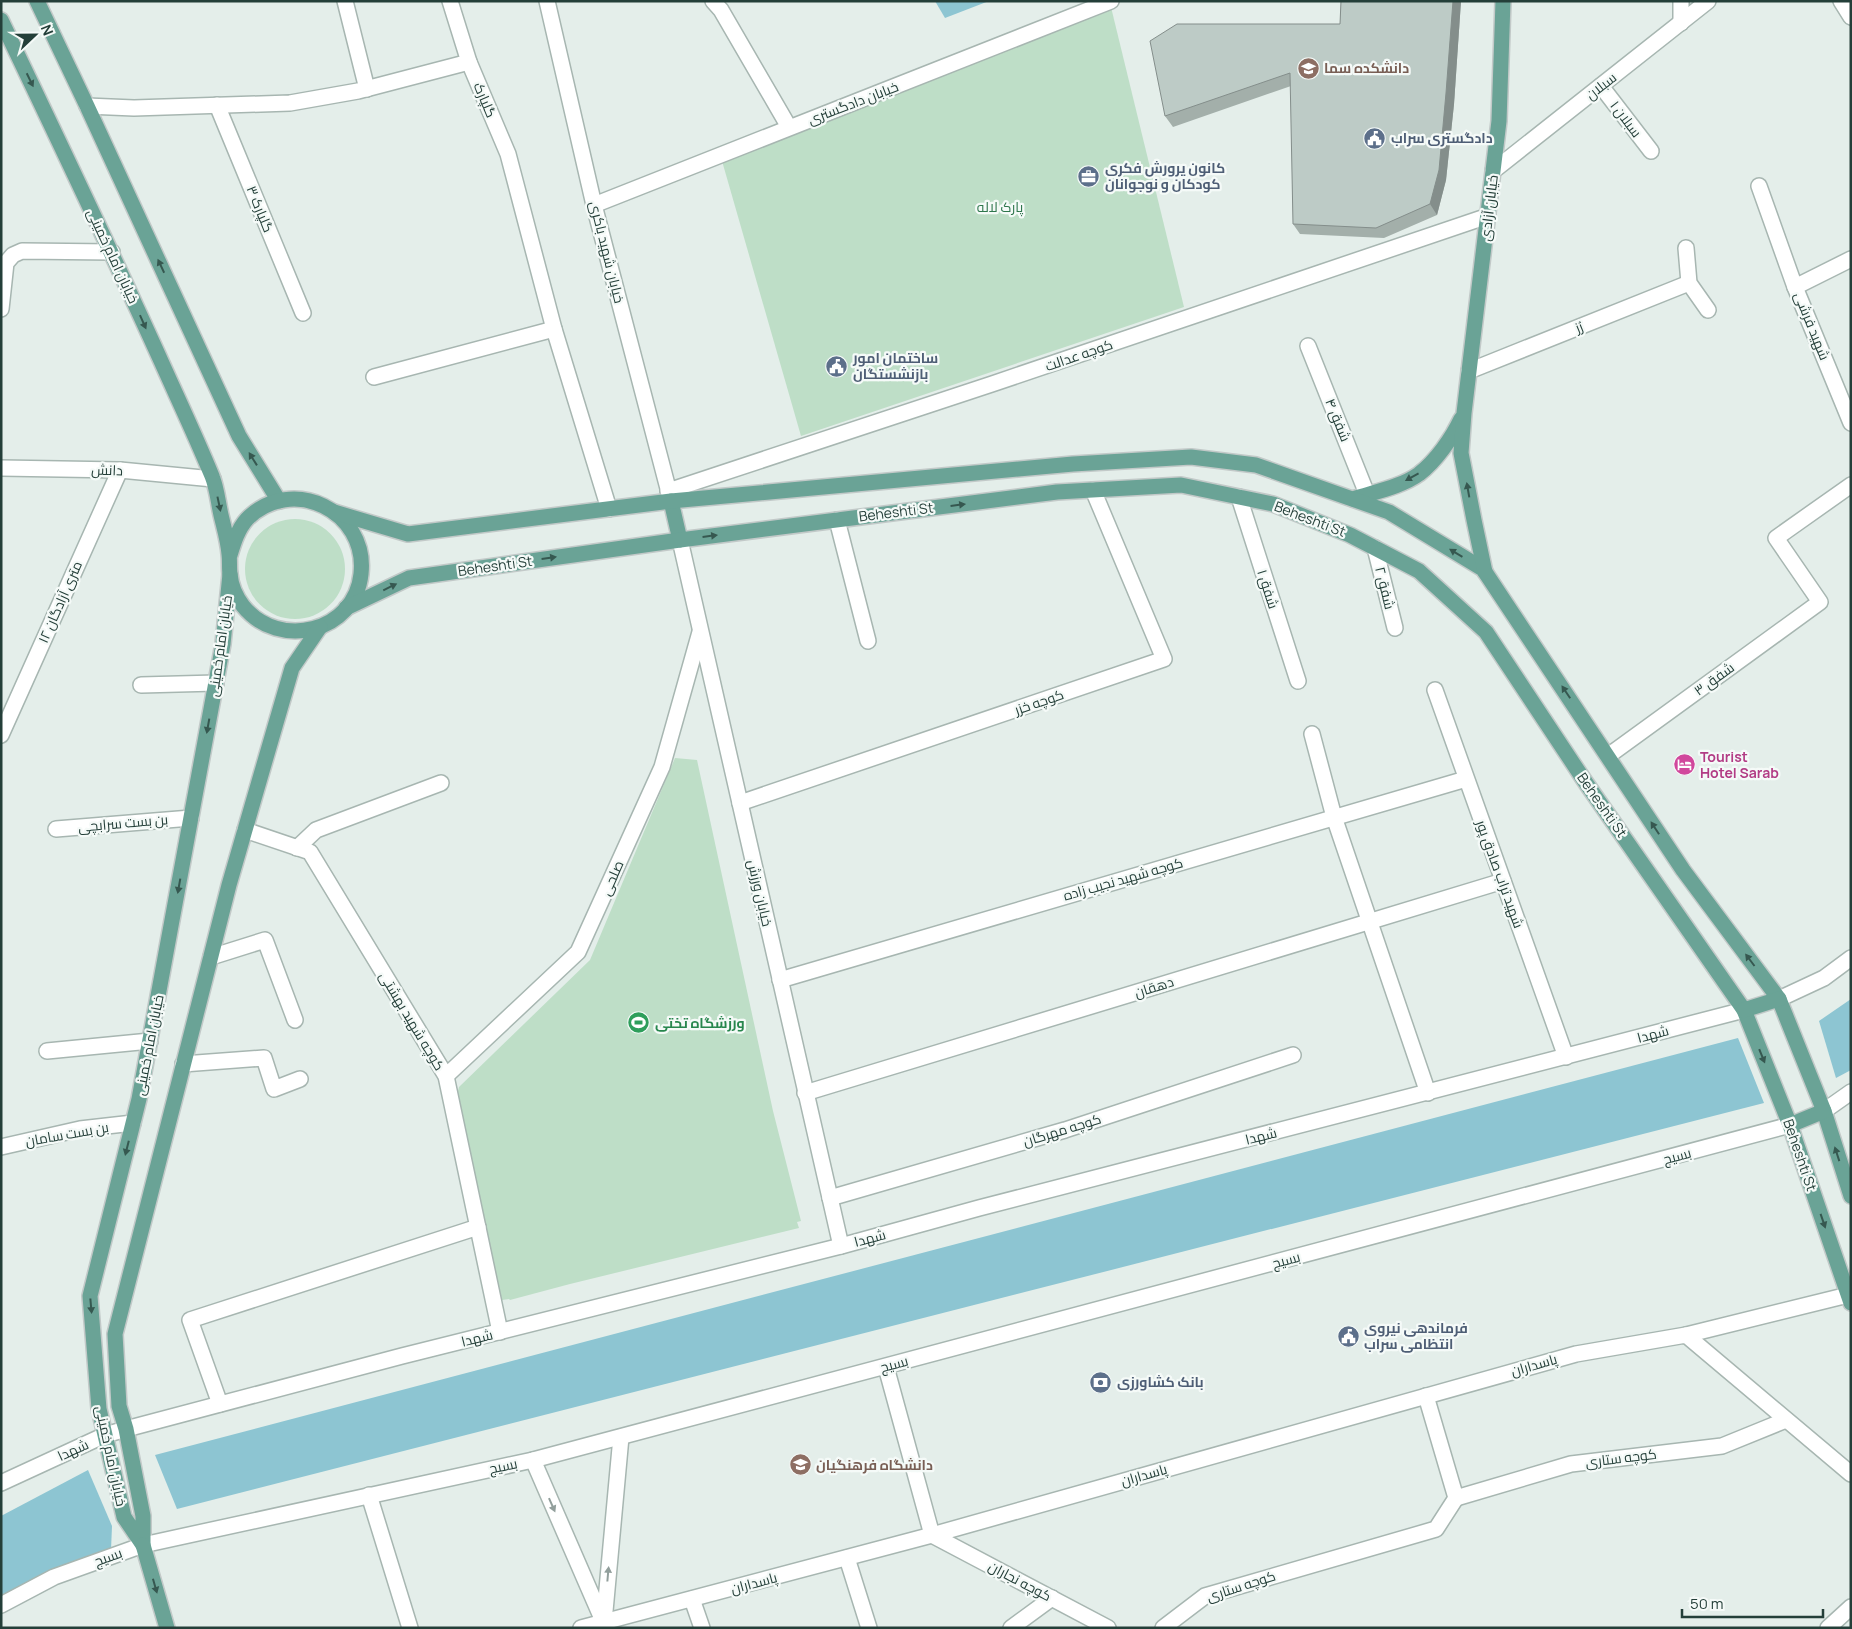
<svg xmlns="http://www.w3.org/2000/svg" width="1852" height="1629" font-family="Manrope,Cairo,sans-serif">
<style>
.green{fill:#bedec7}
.water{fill:#8dc5d2}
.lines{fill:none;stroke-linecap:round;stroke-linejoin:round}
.minor-casing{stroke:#a7b6b1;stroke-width:18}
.major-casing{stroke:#c2c9c8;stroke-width:18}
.minor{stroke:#fff;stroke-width:15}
.major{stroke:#6aa396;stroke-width:15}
.wall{fill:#a3afaa}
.shaded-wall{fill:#848e8b}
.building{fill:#bdcbc6;stroke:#848e8b}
.oneway{fill:#365850}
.oneway2{fill:#929f9c}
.labels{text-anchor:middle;stroke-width:4.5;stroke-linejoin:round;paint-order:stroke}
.education-label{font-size:14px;font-weight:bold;fill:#785e54;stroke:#f5faf8;text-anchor:start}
.street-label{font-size:14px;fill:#243f39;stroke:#f5faf8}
.service-label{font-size:14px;font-weight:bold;fill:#4e5e75;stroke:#f5faf8;text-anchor:start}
.park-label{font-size:14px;fill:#2e764c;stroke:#f5faf8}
.hotel-label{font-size:14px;font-weight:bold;fill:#b23c85;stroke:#f5faf8;text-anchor:start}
.leisure-label{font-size:14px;font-weight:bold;fill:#27864d;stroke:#f5faf8;text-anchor:start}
</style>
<rect width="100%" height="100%" fill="#e4eeea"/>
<!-- green -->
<g class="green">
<path d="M1110 3 1184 307 801 436 718 147Z"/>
<circle cx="295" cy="569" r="50"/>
<path d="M675 758 697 760 773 1111 801 1221 797 1222 799 1228 570 1284 510 1300 509 1299 502 1300 454 1106 459 1087 590 960Z"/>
</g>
<!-- water -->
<g class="water">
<path d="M935 1H989L945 18Z"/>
<path d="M1851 999V1070L1836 1078 1819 1021Z"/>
<path d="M1738 1038 1764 1103 177 1509 155 1455Z"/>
<path d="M88 1470 112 1526 111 1550 1 1600V1516Z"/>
</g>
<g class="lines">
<defs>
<g id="minor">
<path d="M345 1 367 89"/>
<path d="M450 1 469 62 508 154 554 329 609 509"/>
<path d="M547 1 594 205 671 500"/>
<path d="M713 1 721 10 786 122"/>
<path d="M1841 1 1851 17"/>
<path d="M1681 23V1"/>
<path d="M1601 86 1651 151"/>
<path d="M217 105 303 313"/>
<path d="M87 106 134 108 290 103 358 91 469 62"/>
<path d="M1493 171 1708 1"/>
<path d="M1759 186 1795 287 1851 423"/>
<path d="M594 205 1111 1"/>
<path d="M1686 248 1689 283 1708 310"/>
<path d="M1795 287 1851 259"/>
<path d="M1 309 6 263 13 255 22 251 112 252"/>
<path d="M1308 346 1367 494"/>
<path d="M1469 371 1689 283"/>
<path d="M374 377 554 329"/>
<path d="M1 468 120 470 213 479"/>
<path d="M668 491 992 384 1488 216"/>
<path d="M1239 497 1298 681"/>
<path d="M837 520 868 641"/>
<path d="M680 540 841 1246"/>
<path d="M1375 548 1395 628"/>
<path d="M141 685 216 683"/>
<path d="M1435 690 1566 1057"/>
<path d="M1312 734 1334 817 1428 1093"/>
<path d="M1 735 120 470"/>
<path d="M1608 756 1820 602 1776 538 1851 485"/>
<path d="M740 803 1164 659 1093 490"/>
<path d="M56 829 191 818"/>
<path d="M245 830 310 852 446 1076 500 1332"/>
<path d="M297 848 316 830 441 783"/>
<path d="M211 957 265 940 295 1020"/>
<path d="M780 980 1466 779"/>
<path d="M1779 999 1824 978 1851 958"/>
<path d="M47 1051 150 1041"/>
<path d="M183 1064 264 1058 274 1089 300 1079"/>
<path d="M446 1076 578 952 662 767 700 632"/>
<path d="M805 1093 1503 881"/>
<path d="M1824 1111 1851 1092"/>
<path d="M1 1147 80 1129 133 1123"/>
<path d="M830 1198 1065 1130 1293 1055"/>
<path d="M1686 1335 1848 1295"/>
<path d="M886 1367 932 1535 1108 1628"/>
<path d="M220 1404 190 1320 478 1227"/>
<path d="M533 1460 603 1621"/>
<path d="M1 1483 105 1435 126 1429 402 1356 841 1246 979 1208 1744 1010"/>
<path d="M369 1495 410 1628"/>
<path d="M1456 1498 1571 1464 1722 1446 1786 1420"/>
<path d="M847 1558 869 1628"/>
<path d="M692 1599 702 1628"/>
<path d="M1 1605 54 1577 143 1545 533 1460 1790 1125"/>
<path d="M604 1622 621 1437"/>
<path d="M581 1628 932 1535 1576 1354 1686 1335 1851 1474"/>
<path d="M1011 1628 1052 1598"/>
<path d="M1163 1628 1205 1596 1436 1529 1456 1498 1426 1396"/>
<path d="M1828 1628 1851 1607"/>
</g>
<g id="major">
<path d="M37 1 87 106 239 436 279 501"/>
<path d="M1 20C55 133 109 246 161 361 178 399 196 437 212 476 217 488 218 502 221 515 224 528 228 541 229 554 230 561 229 568 230 574 231 585 236 597 243 606 279 651 355 632 361 574 368 511 292 474 247 519 238 529 234 542 230 555"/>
<path d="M1353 499C1374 492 1401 487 1419 474 1436 461 1452 438 1461 419"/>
<path d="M671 501 680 540"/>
<path d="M334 512 408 534 671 501 1073 464 1191 457 1256 465 1389 512 1483 569 1683 870 1779 999 1824 1111 1851 1196"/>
<path d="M1485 572 1474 520 1461 453 1464 413 1499 121 1503 1"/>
<path d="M230 574 223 644 139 1099 90 1296 99 1409 124 1517 143 1545V1516L126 1429 119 1406 115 1334 229 885 292 668 320 627"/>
<path d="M346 608 409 578 680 540 1057 492 1181 485 1273 504 1350 535 1419 571 1486 632 1586 783 1744 1010 1790 1125 1851 1303"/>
<path d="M1744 1010 1779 999"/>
<path d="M1790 1125 1824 1111"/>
<path d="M143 1545 167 1628"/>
</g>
</defs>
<!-- minor casing -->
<use href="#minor" class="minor-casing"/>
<!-- major casing -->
<use href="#major" class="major-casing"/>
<!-- minor -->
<use href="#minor" class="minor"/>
<!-- major -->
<use href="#major" class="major"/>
</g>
<!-- wall -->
<path class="wall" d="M1341 1H1461L1454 104 1446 180 1437 215 1384 238 1300 234 1293 224 1291 86 1173 127 1165 116 1340 24Z"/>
<!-- shaded-wall -->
<path class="shaded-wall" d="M1453 1H1461L1454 104 1446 180 1437 215 1430 204Z"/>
<!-- building -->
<path class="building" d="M1341 1H1453L1446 93 1439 170 1430 204 1376 228 1293 224 1290 73 1165 116 1150 41 1177 24H1340Z"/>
<!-- one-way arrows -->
<defs><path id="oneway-solid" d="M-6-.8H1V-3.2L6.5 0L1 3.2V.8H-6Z" transform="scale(1.25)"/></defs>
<g class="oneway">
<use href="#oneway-solid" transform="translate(30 80) rotate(64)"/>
<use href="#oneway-solid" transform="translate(161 266) rotate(-115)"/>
<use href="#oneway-solid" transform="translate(143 322) rotate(66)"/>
<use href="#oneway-solid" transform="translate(253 459) rotate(-122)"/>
<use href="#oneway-solid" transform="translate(1412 477) rotate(151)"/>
<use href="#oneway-solid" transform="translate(1468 490) rotate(-100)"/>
<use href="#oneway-solid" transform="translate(219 504) rotate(78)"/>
<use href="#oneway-solid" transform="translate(958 505) rotate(-7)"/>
<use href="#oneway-solid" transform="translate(710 536) rotate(-7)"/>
<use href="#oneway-solid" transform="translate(1456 553) rotate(-149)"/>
<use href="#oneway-solid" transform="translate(549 558) rotate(-8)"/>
<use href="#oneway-solid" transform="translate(390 587) rotate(-26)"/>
<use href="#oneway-solid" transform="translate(1566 692) rotate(-124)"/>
<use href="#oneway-solid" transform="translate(208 726) rotate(100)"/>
<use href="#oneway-solid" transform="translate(1655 828) rotate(-123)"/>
<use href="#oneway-solid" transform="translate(179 886) rotate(100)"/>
<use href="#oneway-solid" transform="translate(1750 960) rotate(-127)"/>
<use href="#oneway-solid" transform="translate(1762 1056) rotate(68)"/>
<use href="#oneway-solid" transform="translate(127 1148) rotate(104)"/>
<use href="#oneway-solid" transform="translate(1837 1154) rotate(-108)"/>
<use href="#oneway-solid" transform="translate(1823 1221) rotate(71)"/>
<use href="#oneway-solid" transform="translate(91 1306) rotate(85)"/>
<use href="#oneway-solid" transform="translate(155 1586) rotate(74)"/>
</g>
<g class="oneway2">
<use href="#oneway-solid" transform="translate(552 1505) rotate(66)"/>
<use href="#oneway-solid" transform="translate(608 1574) rotate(-85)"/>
</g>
<!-- icons -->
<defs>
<symbol id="university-disc" viewBox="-11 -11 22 22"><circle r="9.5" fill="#8d6e63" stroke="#f5faf8"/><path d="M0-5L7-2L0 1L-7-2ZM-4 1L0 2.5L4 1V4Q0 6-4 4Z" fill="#fff"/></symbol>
<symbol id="civic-disc" viewBox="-11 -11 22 22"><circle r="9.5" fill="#5c6f8a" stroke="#f5faf8"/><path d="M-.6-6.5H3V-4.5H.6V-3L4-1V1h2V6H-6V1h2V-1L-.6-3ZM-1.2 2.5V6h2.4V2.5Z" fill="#fff"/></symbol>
<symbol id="office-disc" viewBox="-11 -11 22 22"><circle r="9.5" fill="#5c6f8a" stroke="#f5faf8"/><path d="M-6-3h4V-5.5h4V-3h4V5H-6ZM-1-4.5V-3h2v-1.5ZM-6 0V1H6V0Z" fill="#fff"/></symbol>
<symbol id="hotel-disc" viewBox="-11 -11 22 22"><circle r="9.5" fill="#d1479c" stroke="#f5faf8"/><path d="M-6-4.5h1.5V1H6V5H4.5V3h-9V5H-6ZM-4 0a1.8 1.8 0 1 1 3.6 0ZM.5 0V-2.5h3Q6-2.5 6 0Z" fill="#fff"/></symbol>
<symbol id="stadium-disc" viewBox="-11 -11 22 22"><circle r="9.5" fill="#2e9e5b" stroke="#f5faf8"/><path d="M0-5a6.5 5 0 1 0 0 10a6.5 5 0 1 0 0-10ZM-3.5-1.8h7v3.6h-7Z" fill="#fff"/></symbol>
<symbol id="bank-disc" viewBox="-11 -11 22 22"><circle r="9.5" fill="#5c6f8a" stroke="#f5faf8"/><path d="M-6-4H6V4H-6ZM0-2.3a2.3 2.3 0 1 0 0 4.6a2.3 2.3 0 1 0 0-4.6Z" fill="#fff"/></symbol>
</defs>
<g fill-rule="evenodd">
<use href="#university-disc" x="1296" y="56" width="25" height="25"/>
<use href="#civic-disc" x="1362" y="126" width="25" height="25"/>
<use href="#office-disc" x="1076" y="164" width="25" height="25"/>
<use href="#civic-disc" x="824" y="354" width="25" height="25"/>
<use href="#hotel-disc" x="1672" y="752" width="25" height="25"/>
<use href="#stadium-disc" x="626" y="1010" width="25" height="25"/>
<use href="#civic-disc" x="1336" y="1324" width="25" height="25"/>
<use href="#bank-disc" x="1088" y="1370" width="25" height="25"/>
<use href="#university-disc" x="788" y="1452" width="25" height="25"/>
</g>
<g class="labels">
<!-- education labels -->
<g class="education-label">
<text x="1324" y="73">دانشکده سما</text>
<text x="816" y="1470">دانشگاه فرهنگیان</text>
</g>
<!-- street labels -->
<g class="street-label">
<text transform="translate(1601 86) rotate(-38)" y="5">سبلان</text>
<text transform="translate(485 100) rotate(67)" y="5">گلپارک</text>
<text transform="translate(853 103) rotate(-21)" y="5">خیابان دادگستری</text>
<text transform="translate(1626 119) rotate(53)" y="5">سبلان ۱</text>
<text transform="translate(1489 208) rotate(-83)" y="5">خیابان آزادی</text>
<text transform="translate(260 209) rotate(68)" y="5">گلپارک ۳</text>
<text transform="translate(607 252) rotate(76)" y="5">خیابان شهید باکری</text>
<text transform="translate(113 256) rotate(65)" y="5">خیابان امام خمینی</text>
<text transform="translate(1812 326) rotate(68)" y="5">شهید فرشی</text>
<text transform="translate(1579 327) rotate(-22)" y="5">رُز</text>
<text transform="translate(1079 355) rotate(-19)" y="5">کوچه عدالت</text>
<text transform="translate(1338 420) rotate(68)" y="5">شفق ۴</text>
<text transform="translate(107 470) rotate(2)" y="5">دانش</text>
<text transform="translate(896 512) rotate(-7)" y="5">Beheshti St</text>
<text transform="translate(1310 519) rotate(21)" y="5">Beheshti St</text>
<text transform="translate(495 566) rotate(-8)" y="5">Beheshti St</text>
<text transform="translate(1385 588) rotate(76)" y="5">شفق ۲</text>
<text transform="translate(1268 589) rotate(72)" y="5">شفق ۱</text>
<text transform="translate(60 602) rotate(-66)" y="5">۱۲ متری آزادگان</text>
<text transform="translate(220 646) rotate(-82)" y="5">خیابان امام خمینی</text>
<text transform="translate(1714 679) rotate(-36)" y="5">شفق ۳</text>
<text transform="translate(1039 702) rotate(-19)" y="5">کوچه خزر</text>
<text transform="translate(1602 805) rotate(55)" y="5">Beheshti St</text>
<text transform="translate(123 823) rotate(-5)" y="5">بن بست سرابچی</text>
<text transform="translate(1500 874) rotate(70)" y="5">شهید تراب صادق پور</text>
<text transform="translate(612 878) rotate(-66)" y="5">صلحی</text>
<text transform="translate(1123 879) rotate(-16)" y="5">کوچه شهید نجیب زاده</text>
<text transform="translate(760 893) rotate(77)" y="5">خیابان ورزش</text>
<text transform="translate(1154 987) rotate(-17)" y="5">دهقان</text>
<text transform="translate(412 1021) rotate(59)" y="5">کوچه شهید بهشتی</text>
<text transform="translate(1653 1034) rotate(-15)" y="5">شهدا</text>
<text transform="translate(149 1045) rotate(-79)" y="5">خیابان امام خمینی</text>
<text transform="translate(1062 1130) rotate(-17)" y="5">کوچه مهرگان</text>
<text transform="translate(67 1134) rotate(-10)" y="5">بن بست سامان</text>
<text transform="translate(1261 1136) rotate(-14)" y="5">شهدا</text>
<text transform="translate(1800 1155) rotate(71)" y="5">Beheshti St</text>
<text transform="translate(1677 1156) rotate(-15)" y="5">بسیج</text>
<text transform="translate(870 1238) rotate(-15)" y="5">شهدا</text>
<text transform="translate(1286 1260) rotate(-15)" y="5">بسیج</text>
<text transform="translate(477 1338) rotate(-14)" y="5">شهدا</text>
<text transform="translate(894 1364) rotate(-15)" y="5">بسیج</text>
<text transform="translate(1534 1365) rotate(-16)" y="5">پاسداران</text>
<text transform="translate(73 1450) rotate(-25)" y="5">شهدا</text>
<text transform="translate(111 1456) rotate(78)" y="5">خیابان امام خمینی</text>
<text transform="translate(1621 1458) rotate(-7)" y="5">کوچه ستاری</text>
<text transform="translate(503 1466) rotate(-12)" y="5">بسیج</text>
<text transform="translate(1144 1475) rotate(-16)" y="5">پاسداران</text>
<text transform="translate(108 1557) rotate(-20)" y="5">بسیج</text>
<text transform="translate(1020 1581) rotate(28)" y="5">کوچه نجاران</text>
<text transform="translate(754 1583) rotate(-15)" y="5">پاسداران</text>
<text transform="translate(1241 1586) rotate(-18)" y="5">کوچه ستاری</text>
</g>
<!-- service labels -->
<g class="service-label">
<text x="1391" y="143">دادگستری سراب</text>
<text x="1105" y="173">کانون پرورش فکری<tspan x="1105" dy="16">کودکان و نوجوانان</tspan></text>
<text x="853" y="363">ساختمان امور<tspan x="853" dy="16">بازنشستگان</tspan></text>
<text x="1364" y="1333">فرماندهی نیروی<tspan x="1364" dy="16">انتظامی سراب</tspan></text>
<text x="1117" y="1387">بانک کشاورزی</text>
</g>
<!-- park labels -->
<g class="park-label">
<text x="1000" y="212">پارک لاله</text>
</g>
<!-- hotel labels -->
<g class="hotel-label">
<text x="1700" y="762">Tourist<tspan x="1700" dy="16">Hotel Sarab</tspan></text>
</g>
<!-- leisure labels -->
<g class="leisure-label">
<text x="655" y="1028">ورزشگاه تختی</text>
</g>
</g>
<!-- border -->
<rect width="1852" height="1629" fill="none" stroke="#243f39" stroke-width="5"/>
<!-- north arrow -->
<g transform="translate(35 35) rotate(68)" stroke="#f5faf8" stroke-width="4" paint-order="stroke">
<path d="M0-4L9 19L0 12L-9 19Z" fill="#243f39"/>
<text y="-8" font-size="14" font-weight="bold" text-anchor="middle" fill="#243f39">N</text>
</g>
<!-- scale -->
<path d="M1682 1609v8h141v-8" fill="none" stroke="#243f39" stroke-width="2.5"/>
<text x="1690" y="1609" font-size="15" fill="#243f39" stroke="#f5faf8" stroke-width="4" paint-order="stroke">50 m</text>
</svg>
